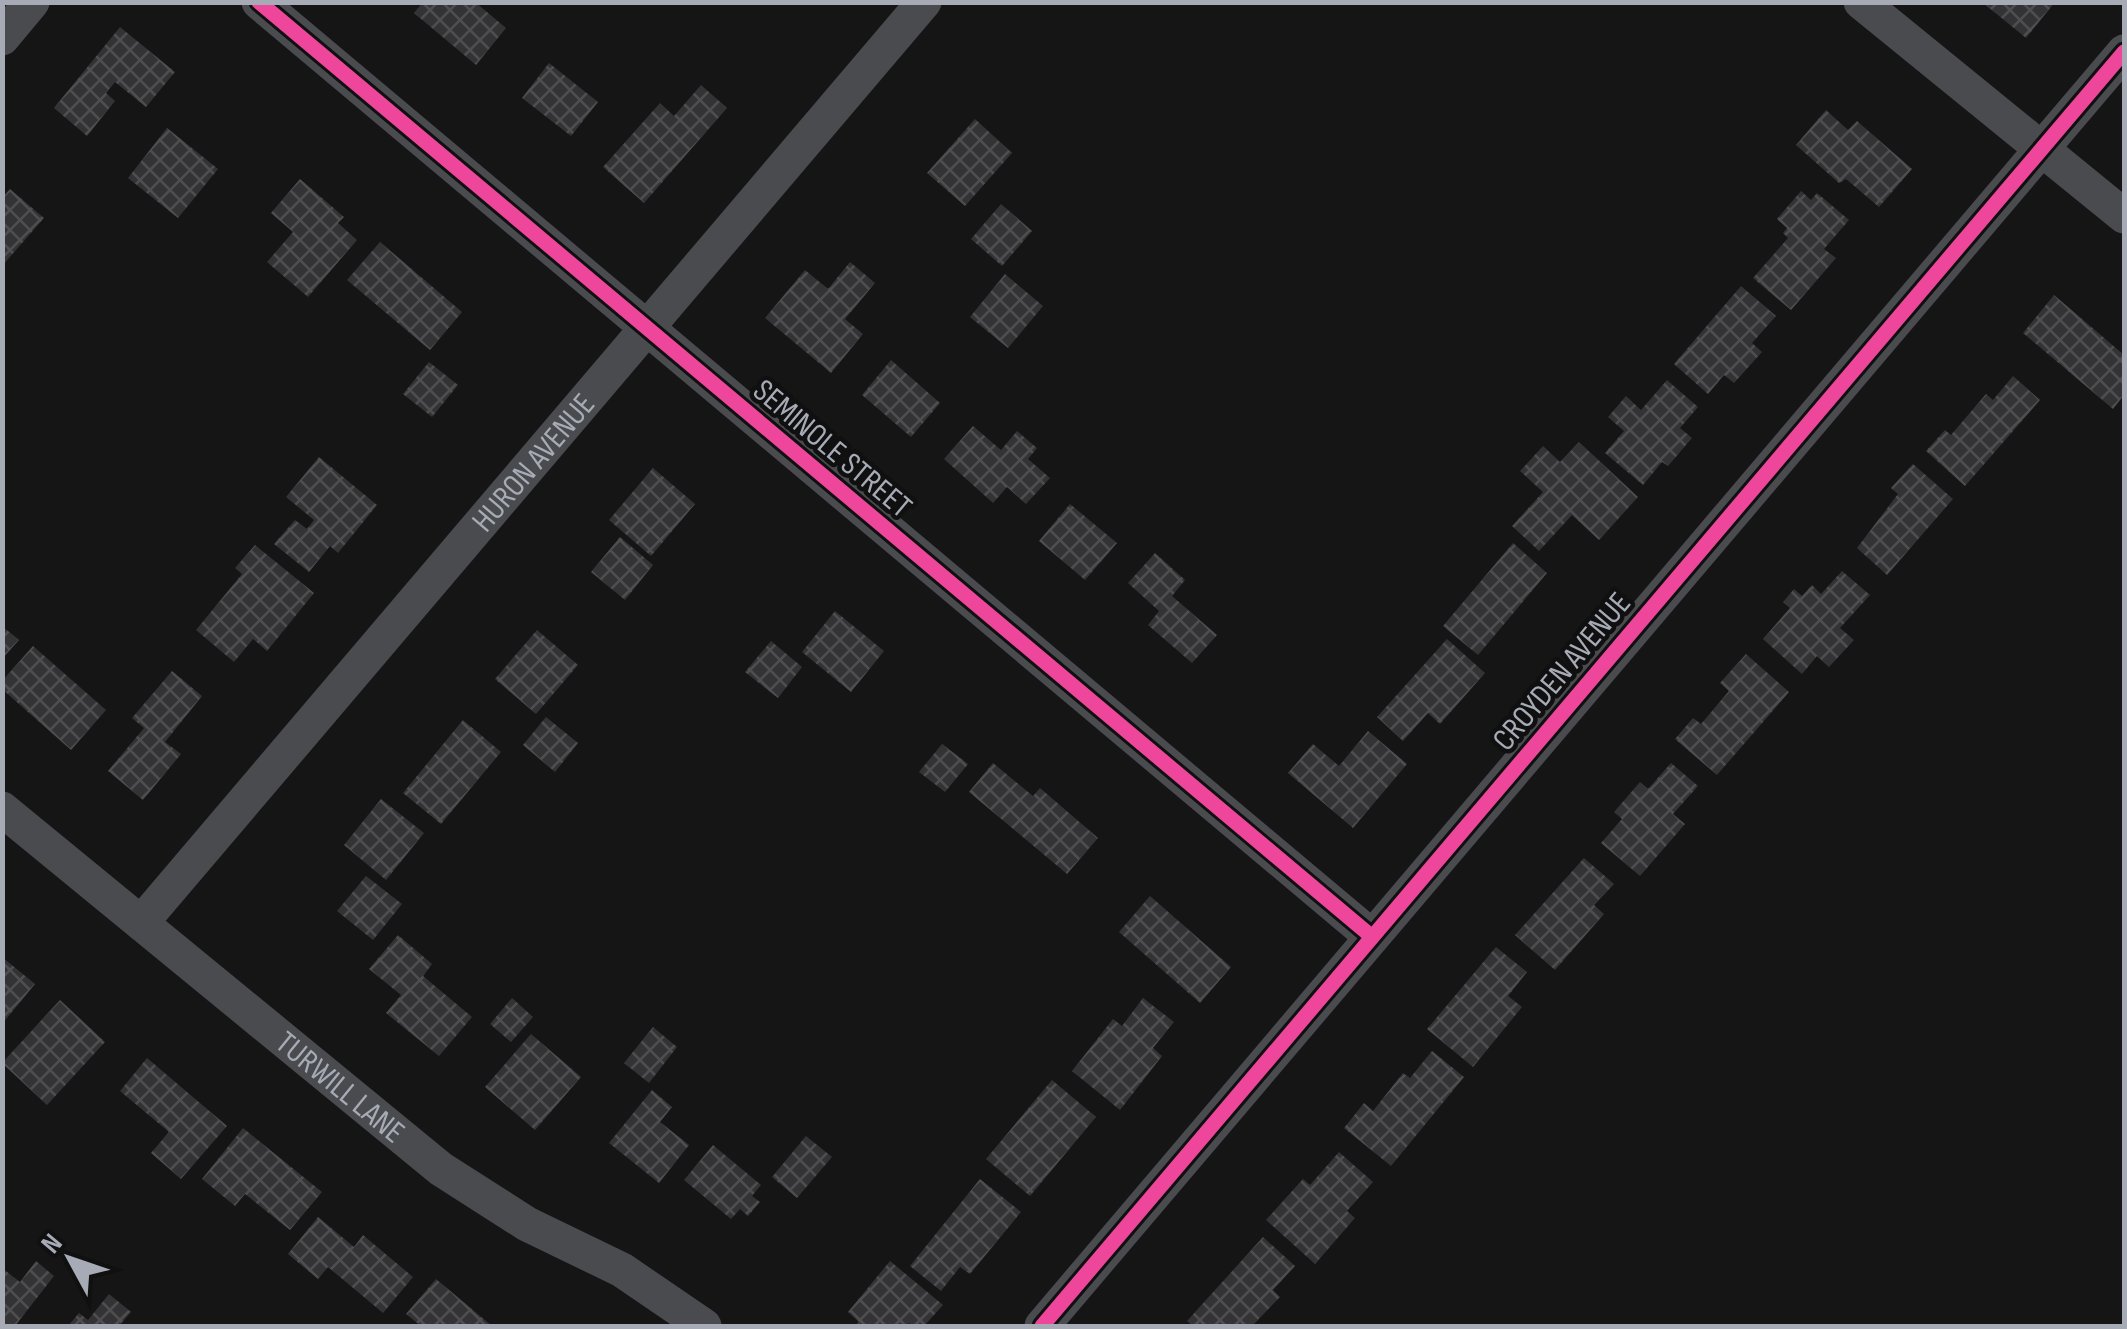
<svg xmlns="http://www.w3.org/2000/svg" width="2127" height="1329" font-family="'Sofia Sans Condensed',sans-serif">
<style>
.building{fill:url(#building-cross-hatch)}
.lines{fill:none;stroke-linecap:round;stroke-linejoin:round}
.minor{stroke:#4a4b4e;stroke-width:35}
.cycleway-casing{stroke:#101011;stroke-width:21}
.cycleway{stroke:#ed469a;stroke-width:15}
.labels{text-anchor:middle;stroke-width:9;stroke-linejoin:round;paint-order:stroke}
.street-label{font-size:32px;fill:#a7abb6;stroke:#101011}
</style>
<defs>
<pattern id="building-cross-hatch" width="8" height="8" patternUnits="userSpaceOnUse" patternTransform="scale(2.5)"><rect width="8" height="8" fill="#333335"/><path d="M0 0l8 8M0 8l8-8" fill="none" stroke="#4e4e50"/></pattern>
</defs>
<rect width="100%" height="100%" fill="#151516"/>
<!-- building -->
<g class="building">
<path d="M423 2H475L506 28 476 65 414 13Z"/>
<path d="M1982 2H2055L2026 38Z"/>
<path d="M120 27 175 72 146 107 115 82 106 93 115 101 87 136 54 108Z"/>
<path d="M549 63 598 102 571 136 522 98Z"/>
<path d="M701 85 727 108 644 203 603 167 660 103 674 116Z"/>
<path d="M1826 110 1848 130 1857 121 1912 169 1879 207 1846 179 1839 183 1796 145Z"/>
<path d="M975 119 1012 153 965 206 927 173Z"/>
<path d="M167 128 218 169 178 218 128 178Z"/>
<path d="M300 179 344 217 338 223 357 240 308 297 267 262 293 232 271 213Z"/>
<path d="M10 189 44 218 2 266V198Z"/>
<path d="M1801 191 1811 200 1817 193 1849 220 1824 249 1836 258 1791 310 1753 278 1788 238 1783 233 1787 228 1777 219Z"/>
<path d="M1001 204 1032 231 1002 266 971 239Z"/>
<path d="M380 242 462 312 430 350 347 280Z"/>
<path d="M850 262 875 283 845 319 863 334 831 373 765 318 805 270 828 289Z"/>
<path d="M1005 274 1043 306 1008 348 970 317Z"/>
<path d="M1741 286 1776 316 1752 343 1762 352 1734 383 1724 375 1708 394 1674 364Z"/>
<path d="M2054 295 2124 355V395L2113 409 2023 333Z"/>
<path d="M891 360 940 403 911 437 862 395Z"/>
<path d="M429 362 458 385 432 417 403 394Z"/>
<path d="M2013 376 2040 400 1965 486 1926 451 1945 430 1951 435 1986 394 1993 400Z"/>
<path d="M1667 380 1698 407 1680 428 1692 438 1668 466 1662 462 1643 485 1605 453 1624 431 1608 417 1626 396 1641 410Z"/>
<path d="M973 426 1001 450 1017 431 1037 448 1028 459 1050 478 1026 504 1007 487 993 503 944 459Z"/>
<path d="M1579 442 1638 497 1599 540 1572 515 1539 551 1512 526 1543 492 1520 471 1543 446 1560 462Z"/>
<path d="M319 457 377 505 338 553 330 546 309 572 274 544 295 520 307 529 314 520 286 497Z"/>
<path d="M1913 464 1953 499 1887 575 1857 548 1898 494 1891 488Z"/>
<path d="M653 468 695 504 651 556 609 520Z"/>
<path d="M1070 504 1117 543 1085 580 1039 541Z"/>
<path d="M620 537 653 565 625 600 591 572Z"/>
<path d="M1513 543 1547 573 1478 655 1443 626Z"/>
<path d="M255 545 314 593 267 651 253 639 234 662 196 630 242 574 235 568Z"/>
<path d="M1155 553 1185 580 1172 596 1217 635 1192 663 1148 625 1159 611 1128 583Z"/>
<path d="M1842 571 1870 595 1840 628 1854 640 1829 667 1817 656 1802 674 1763 639 1790 608 1783 602 1794 589 1802 596 1812 585 1821 594Z"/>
<path d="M835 611 884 651 851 692 802 652Z"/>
<path d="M2 626 19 640 2 659Z"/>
<path d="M537 630 578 665 536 714 495 679Z"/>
<path d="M1447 639 1485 673 1440 724 1428 713 1403 741 1377 717Z"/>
<path d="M771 641 802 667 778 698 745 672Z"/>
<path d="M33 646 106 710 71 750 2 689V681Z"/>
<path d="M1746 654 1789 692 1717 775 1675 739 1693 718 1701 724 1729 691 1720 683Z"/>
<path d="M172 671 202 696 165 742 181 754 143 800 108 771 144 728 132 718Z"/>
<path d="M546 717 578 743 555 772 523 745Z"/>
<path d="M463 720 501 752 441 824 403 793Z"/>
<path d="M1368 731 1407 764 1353 828 1288 773 1313 744 1339 766Z"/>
<path d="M942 744 968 764 945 792 919 772Z"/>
<path d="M993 763 1033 796 1040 788 1098 838 1067 874 969 792Z"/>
<path d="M1671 763 1698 786 1673 814 1685 824 1640 876 1601 843 1622 819 1614 812 1640 782 1648 789Z"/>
<path d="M381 799 424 833 386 880 344 845Z"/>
<path d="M1584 858 1614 884 1594 905 1604 914 1555 970 1515 935Z"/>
<path d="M366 876 402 904 373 940 337 911Z"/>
<path d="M1150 896 1231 967 1200 1003 1119 932Z"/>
<path d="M398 935 432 964 423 976 472 1017 439 1056 386 1013 401 995 369 969Z"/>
<path d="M1496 947 1527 972 1508 996 1522 1007 1473 1067 1427 1029Z"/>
<path d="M2 957 35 984 2 1024Z"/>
<path d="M512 998 533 1017 511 1042 490 1024Z"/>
<path d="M1143 998 1174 1022 1153 1048 1162 1056 1120 1110 1072 1071 1113 1019 1122 1026Z"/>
<path d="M60 1000 105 1042 47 1105 2 1063Z"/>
<path d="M653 1027 677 1047 649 1083 624 1063Z"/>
<path d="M531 1034 581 1077 535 1130 485 1087Z"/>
<path d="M1432 1051 1464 1077 1391 1166 1344 1128 1364 1103 1373 1111 1403 1073 1410 1078Z"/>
<path d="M147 1058 227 1126 181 1179 151 1153 169 1132 120 1091Z"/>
<path d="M1052 1080 1096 1117 1030 1196 986 1159Z"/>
<path d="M652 1090 672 1107 660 1122 689 1145 659 1183 609 1143Z"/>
<path d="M243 1128 322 1192 290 1230 245 1194 235 1206 202 1179Z"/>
<path d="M806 1136 832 1157 797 1198 772 1177Z"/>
<path d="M713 1145 761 1185 752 1196 760 1202 748 1216 740 1209 731 1219 684 1180Z"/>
<path d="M1339 1152 1373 1182 1347 1211 1355 1218 1315 1264 1266 1220 1303 1179 1310 1185Z"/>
<path d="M980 1179 1021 1212 970 1274 960 1267 941 1291 910 1266Z"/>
<path d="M318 1217 354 1247 363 1235 413 1277 383 1313 328 1267 318 1279 288 1254Z"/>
<path d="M1263 1237 1295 1266 1273 1290 1280 1297 1252 1326H1193L1187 1321Z"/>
<path d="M36 1261 54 1276 15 1326H2V1268L20 1282Z"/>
<path d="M890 1261 943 1305 924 1326H913L909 1323 906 1326H855L859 1322 848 1312Z"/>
<path d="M436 1279 492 1326H421L406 1314Z"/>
<path d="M109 1294 131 1312 119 1326H68L79 1313 88 1320Z"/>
</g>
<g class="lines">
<!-- minor -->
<g class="minor">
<path d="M259 2 1371 936"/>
<path d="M1861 2 2124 216"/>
<path d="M2 38 32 2"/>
<path id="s1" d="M2 809 441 1169 527 1224 622 1270 704 1326"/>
<path id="s2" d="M141 923 924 2"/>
<path d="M1042 1326 2124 52"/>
</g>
<defs>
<g id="cycleway">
<path d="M259 2 1371 936"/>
<path d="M1042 1326 2124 52"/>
</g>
</defs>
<!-- cycleway casing -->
<use href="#cycleway" class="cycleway-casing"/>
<!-- cycleway -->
<use href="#cycleway" class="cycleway"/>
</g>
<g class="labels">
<!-- street labels -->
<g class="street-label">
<text transform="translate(833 448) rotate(40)" y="11">SEMINOLE STREET</text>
<text dy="11" stroke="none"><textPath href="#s2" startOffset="605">HURON AVENUE</textPath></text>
<text transform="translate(1561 671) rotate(-50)" y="11">CROYDEN AVENUE</text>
<text dy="11" stroke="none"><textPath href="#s1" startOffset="438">TURWILL LANE</textPath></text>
</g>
</g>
<!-- border -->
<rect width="2127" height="1329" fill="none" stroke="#a7abb6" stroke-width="10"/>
<!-- north arrow -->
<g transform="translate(70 1259) rotate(310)" stroke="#101011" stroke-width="8" paint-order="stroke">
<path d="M0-8L18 38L0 25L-18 38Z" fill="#a7abb6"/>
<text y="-15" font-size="28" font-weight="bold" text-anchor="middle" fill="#a7abb6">N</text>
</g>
</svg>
